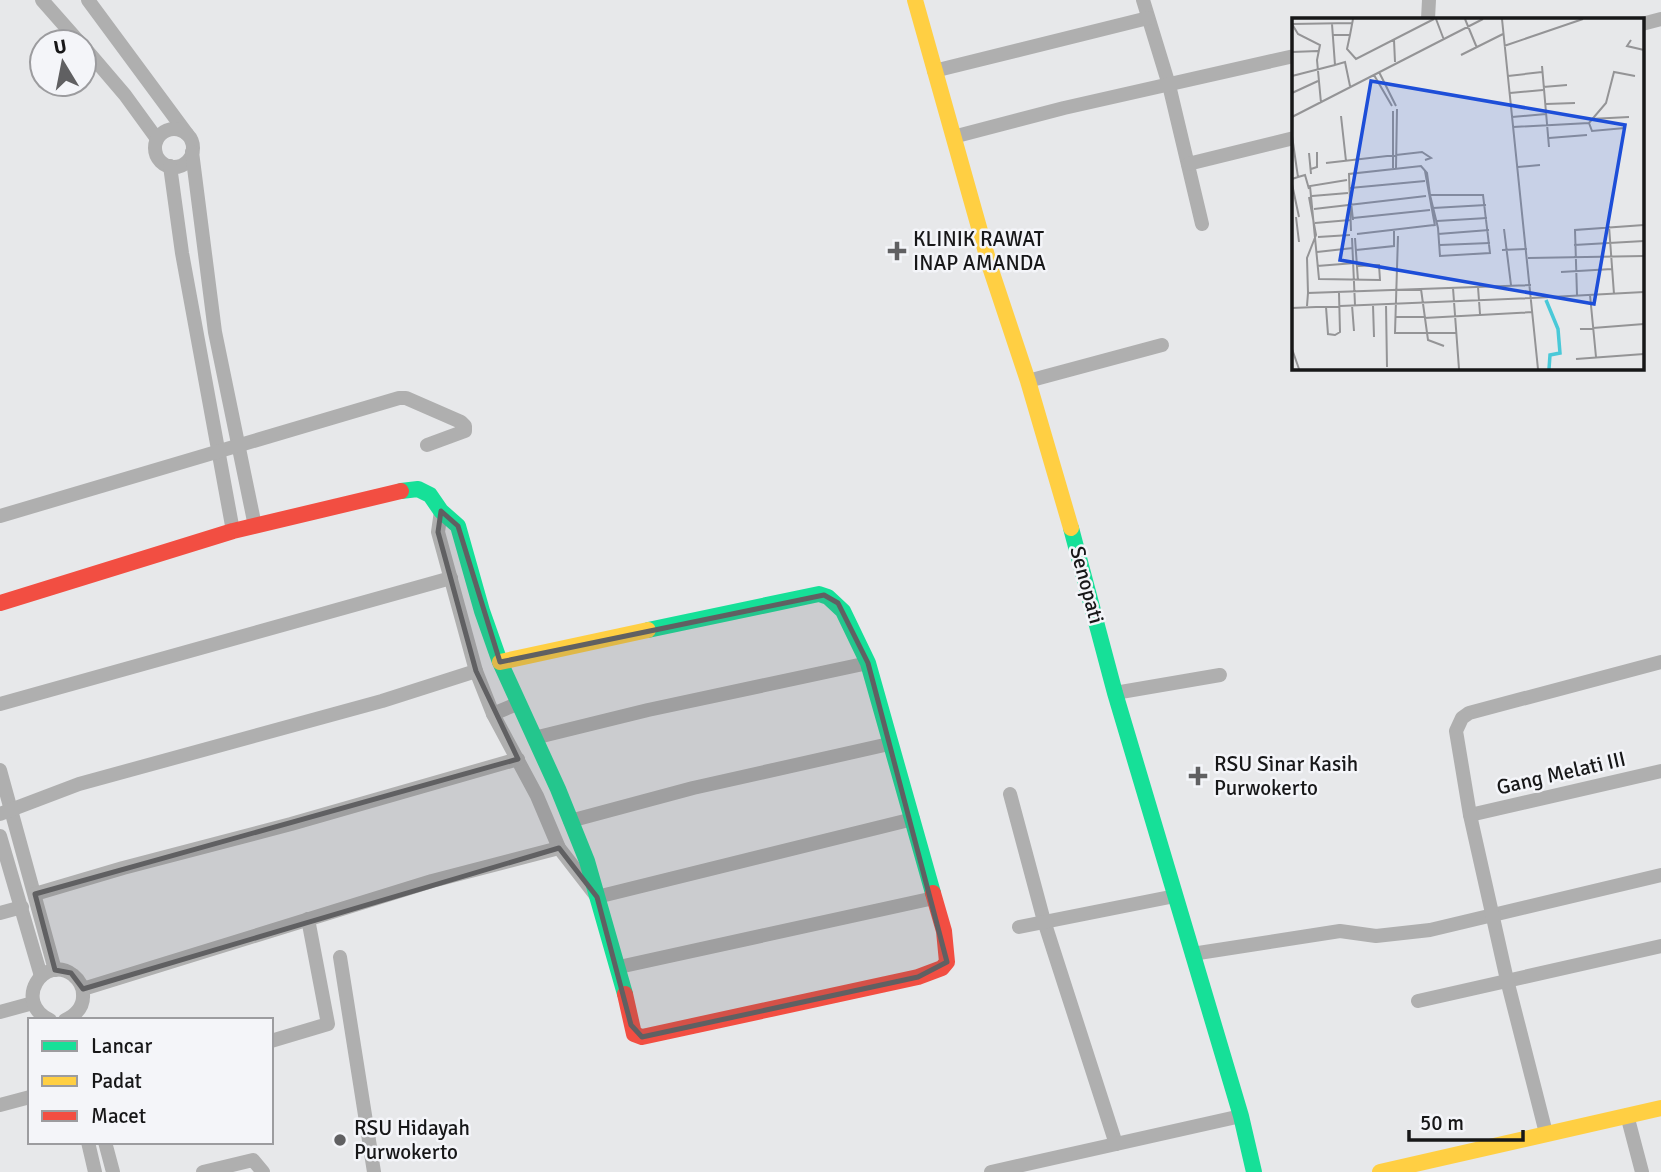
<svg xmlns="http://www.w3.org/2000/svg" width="1661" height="1172" font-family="Signika,sans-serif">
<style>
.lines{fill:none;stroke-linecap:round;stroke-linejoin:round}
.street{stroke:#afafaf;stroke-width:14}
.fast{stroke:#16e098;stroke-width:16}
.slow{stroke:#ffcf43;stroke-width:16}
.jam{stroke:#f24e42;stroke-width:16}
.marked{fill:#606062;fill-opacity:0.2;stroke:#606062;stroke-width:5;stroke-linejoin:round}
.poi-dot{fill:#606062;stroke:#f4f5f9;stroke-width:2.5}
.labels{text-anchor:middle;stroke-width:5;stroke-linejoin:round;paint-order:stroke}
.poi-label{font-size:21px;fill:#171718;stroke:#f4f5f9;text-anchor:start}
.street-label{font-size:21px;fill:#171718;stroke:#f4f5f9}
.inset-river{fill:none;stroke:#4ac9d8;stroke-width:3.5}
.inset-road{fill:none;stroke:#949496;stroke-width:2}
.view{fill:#1d4ed8;fill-opacity:0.15;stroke:#1d4ed8;stroke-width:3.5}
.inset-edge{fill:none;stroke:#171718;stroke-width:3.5}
</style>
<rect width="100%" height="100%" fill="#e7e8ea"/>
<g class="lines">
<!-- street -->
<g class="street">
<path d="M42 0 79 42"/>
<path d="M88 0 187 134"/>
<path d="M1143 0 1169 85 1202 224"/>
<path d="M1428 19 1429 0"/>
<path d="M1642 24 1661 19"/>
<path d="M84 47 125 95 157 139"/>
<path d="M934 71 1148 18"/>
<circle cx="174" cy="148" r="19"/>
<path d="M953 137 1064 108 1294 56"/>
<path d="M192 152 215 332 255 526"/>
<path d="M1188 164 1294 138"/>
<path d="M170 166 182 253 233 531"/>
<path d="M1028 381 1162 345"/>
<path d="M441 511 438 532 476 671 493 714 537 796 559 848 597 897 913 819"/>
<path d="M0 516 399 398H406L461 422 465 426V431L427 445"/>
<path d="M1115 693 1220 675"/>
<path d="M0 704 451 578"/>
<path d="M493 714 519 703"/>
<path d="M534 738 648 710 868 663"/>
<path d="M0 770 55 970"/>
<path d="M1010 794 1044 921 1116 1144"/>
<path d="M0 814 79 784 382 701 476 671"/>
<path d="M1470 815 1661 771"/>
<path d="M570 821 693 788 889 744"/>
<path d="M0 836 41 976"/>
<path d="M35 894 123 868 291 824 518 759"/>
<path d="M0 913 22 907"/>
<path d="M1019 927 1175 896"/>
<path d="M1192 954 1340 931 1376 936 1430 930 1661 875"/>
<path d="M340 957 374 1172"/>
<path d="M619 967 934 898"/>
<path d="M83 989 432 881 559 848"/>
<path d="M1418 1001 1661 946"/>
<path d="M0 1012 33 1003"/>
<path d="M50 1020C12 1002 44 953 73 975 79 980 83 987 83 994 84 1007 76 1015 65 1020"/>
<path d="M271 1041 328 1024 308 919"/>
<path d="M0 1105 30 1097"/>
<path d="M1627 1115 1642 1172"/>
<path d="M1546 1133 1507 980 1470 815 1456 731 1462 718 1469 713 1661 662"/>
<path d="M88 1142 95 1172"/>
<path d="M105 1142 113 1172"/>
<path d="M203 1172 253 1160 263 1172"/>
<path d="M991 1172 1241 1116"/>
</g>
<!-- fast -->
<g class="fast">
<path d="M401 491 418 489 430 495 441 511 458 526 482 611 500 662 558 789 587 861 625 994"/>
<path d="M1071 528 1115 693 1241 1116 1254 1172"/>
<path d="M648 630 819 594 828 597 843 611 868 663 933 893"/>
</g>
<!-- slow -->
<g class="slow">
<path d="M915 0 991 270 1028 381 1071 528"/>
<path d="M500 662 648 630"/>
<path d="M1380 1172 1661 1108"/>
</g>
<!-- jam -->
<g class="jam">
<path d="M0 603 233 531 401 491"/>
<path d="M625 994 634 1034 642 1037 918 977 942 968 947 962 944 931 933 893"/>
</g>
</g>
<!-- marked area -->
<path class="marked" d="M441 511 458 526 500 662 824 595 838 603 868 663 947 962 918 977 642 1037 631 1025 597 897 559 848 83 989 71 973 55 970 35 894 518 759 476 671 438 532Z"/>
<!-- markers -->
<g class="poi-dot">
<path d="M893.5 240.5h7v7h7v7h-7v7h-7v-7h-7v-7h7z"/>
<path d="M1194.5 765.5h7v7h7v7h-7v7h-7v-7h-7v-7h7z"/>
<circle cx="340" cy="1140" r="7"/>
</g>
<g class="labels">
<!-- poi labels -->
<g class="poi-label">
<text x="913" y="246">KLINIK RAWAT<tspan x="913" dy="24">INAP AMANDA</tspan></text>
<text x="1214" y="771">RSU Sinar Kasih<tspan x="1214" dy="24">Purwokerto</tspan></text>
<text x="354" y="1135">RSU Hidayah<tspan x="354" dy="24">Purwokerto</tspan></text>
</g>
<!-- street labels -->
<g class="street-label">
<text transform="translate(1087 585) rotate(75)" y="7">Senopati</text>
<text transform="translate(1561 773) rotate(-13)" y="7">Gang Melati III</text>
</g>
</g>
<!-- overview -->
<g transform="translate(1292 18)">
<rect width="352" height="352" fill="#e7e8ea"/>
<path class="inset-river" d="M254 282 266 311 268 335 258 337 257 351"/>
<path class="inset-road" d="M144 1 152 22M173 1 185 30M210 1 246 351M0 6 6 16 28 27 25 42 29 85M0 6 60 5M40 6 43 47 53 44 58 68M41 17H58L61 1M58 17 55 31 64 41 142 1M102 22 103 44M339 22 335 28 352 32M212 28 291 1M0 34 26 33M169 37 211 16M250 48 257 129M87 54 104 88M82 57 100 88M0 58 43 47M216 58 250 54M251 69 275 67M0 75 26 63M218 75 251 72M254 86 283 85M49 98 54 143M0 99 191 1M220 99 254 96M298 101 337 99M297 105 300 113 333 110M221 109 297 105 314 85 322 54 343 58M0 118 6 159 0 161M257 120 295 117M17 135 19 156M34 145 130 134 139 140 133 142M226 149 248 147M101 150V93M104 150 105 91M19 151 25 149V134M133 153 143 208M6 159 13 157 17 171M55 162 18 168 27 261 88 262 87 247 66 248M0 166 7 199M58 170 133 163M58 175 61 202M20 178 56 175M141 190 194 187M22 191 134 178M4 199 7 224M61 200 138 192M145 203 195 200M23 205 58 202M317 208 322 276M212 211 219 267M59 213 57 156 129 148 135 155 138 177 146 210 148 238 198 235 191 177H138M65 216 142 207M146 216 197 212M106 218 103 315H164M26 219 58 217M60 220 63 287M63 220 66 263M148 227 198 225M282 227 352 223M64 232 102 228V212M210 232 235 231M25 234 61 230M236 240 352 238M25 248 63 245M269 254 320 251M186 269 188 296M161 270 167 351M129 271 136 322 152 328M16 275 15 240 24 217 17 179M285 277 283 212 352 207M298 277 304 339M240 280 352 274M94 286 95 349M60 287 62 313M81 287 82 319M15 288 16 275 239 267M34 289 36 316 43 317 48 314 47 275M0 290 240 280M103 299H132M132 300 241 294M288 311 352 306M0 331 7 351M284 341 352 336"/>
<path class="view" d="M79 63 333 107 302 286 48 242Z"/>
<rect width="352" height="352" class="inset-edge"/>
</g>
<!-- legend -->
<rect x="28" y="1018" width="245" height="126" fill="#f4f5f9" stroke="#9c9c9f" stroke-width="2"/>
<rect x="42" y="1041" width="35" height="10" fill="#16e098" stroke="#9c9c9f" stroke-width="2"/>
<text x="91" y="1053" font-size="21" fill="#171718">Lancar</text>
<rect x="42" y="1076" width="35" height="10" fill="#ffcf43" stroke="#9c9c9f" stroke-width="2"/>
<text x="91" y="1088" font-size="21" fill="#171718">Padat</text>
<rect x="42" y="1111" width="35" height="10" fill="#f24e42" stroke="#9c9c9f" stroke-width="2"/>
<text x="91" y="1123" font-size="21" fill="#171718">Macet</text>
<!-- north arrow -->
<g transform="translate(63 63) rotate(350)"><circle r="33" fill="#f4f5f9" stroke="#9c9c9f" stroke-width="2"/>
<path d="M0-5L12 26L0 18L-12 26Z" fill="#606062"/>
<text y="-10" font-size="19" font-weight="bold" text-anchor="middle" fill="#171718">U</text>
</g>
<!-- scale -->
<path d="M1409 1130v10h114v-10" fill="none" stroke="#171718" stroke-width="3.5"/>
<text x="1420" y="1130" font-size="21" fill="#171718" stroke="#f4f5f9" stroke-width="5" paint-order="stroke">50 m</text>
</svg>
